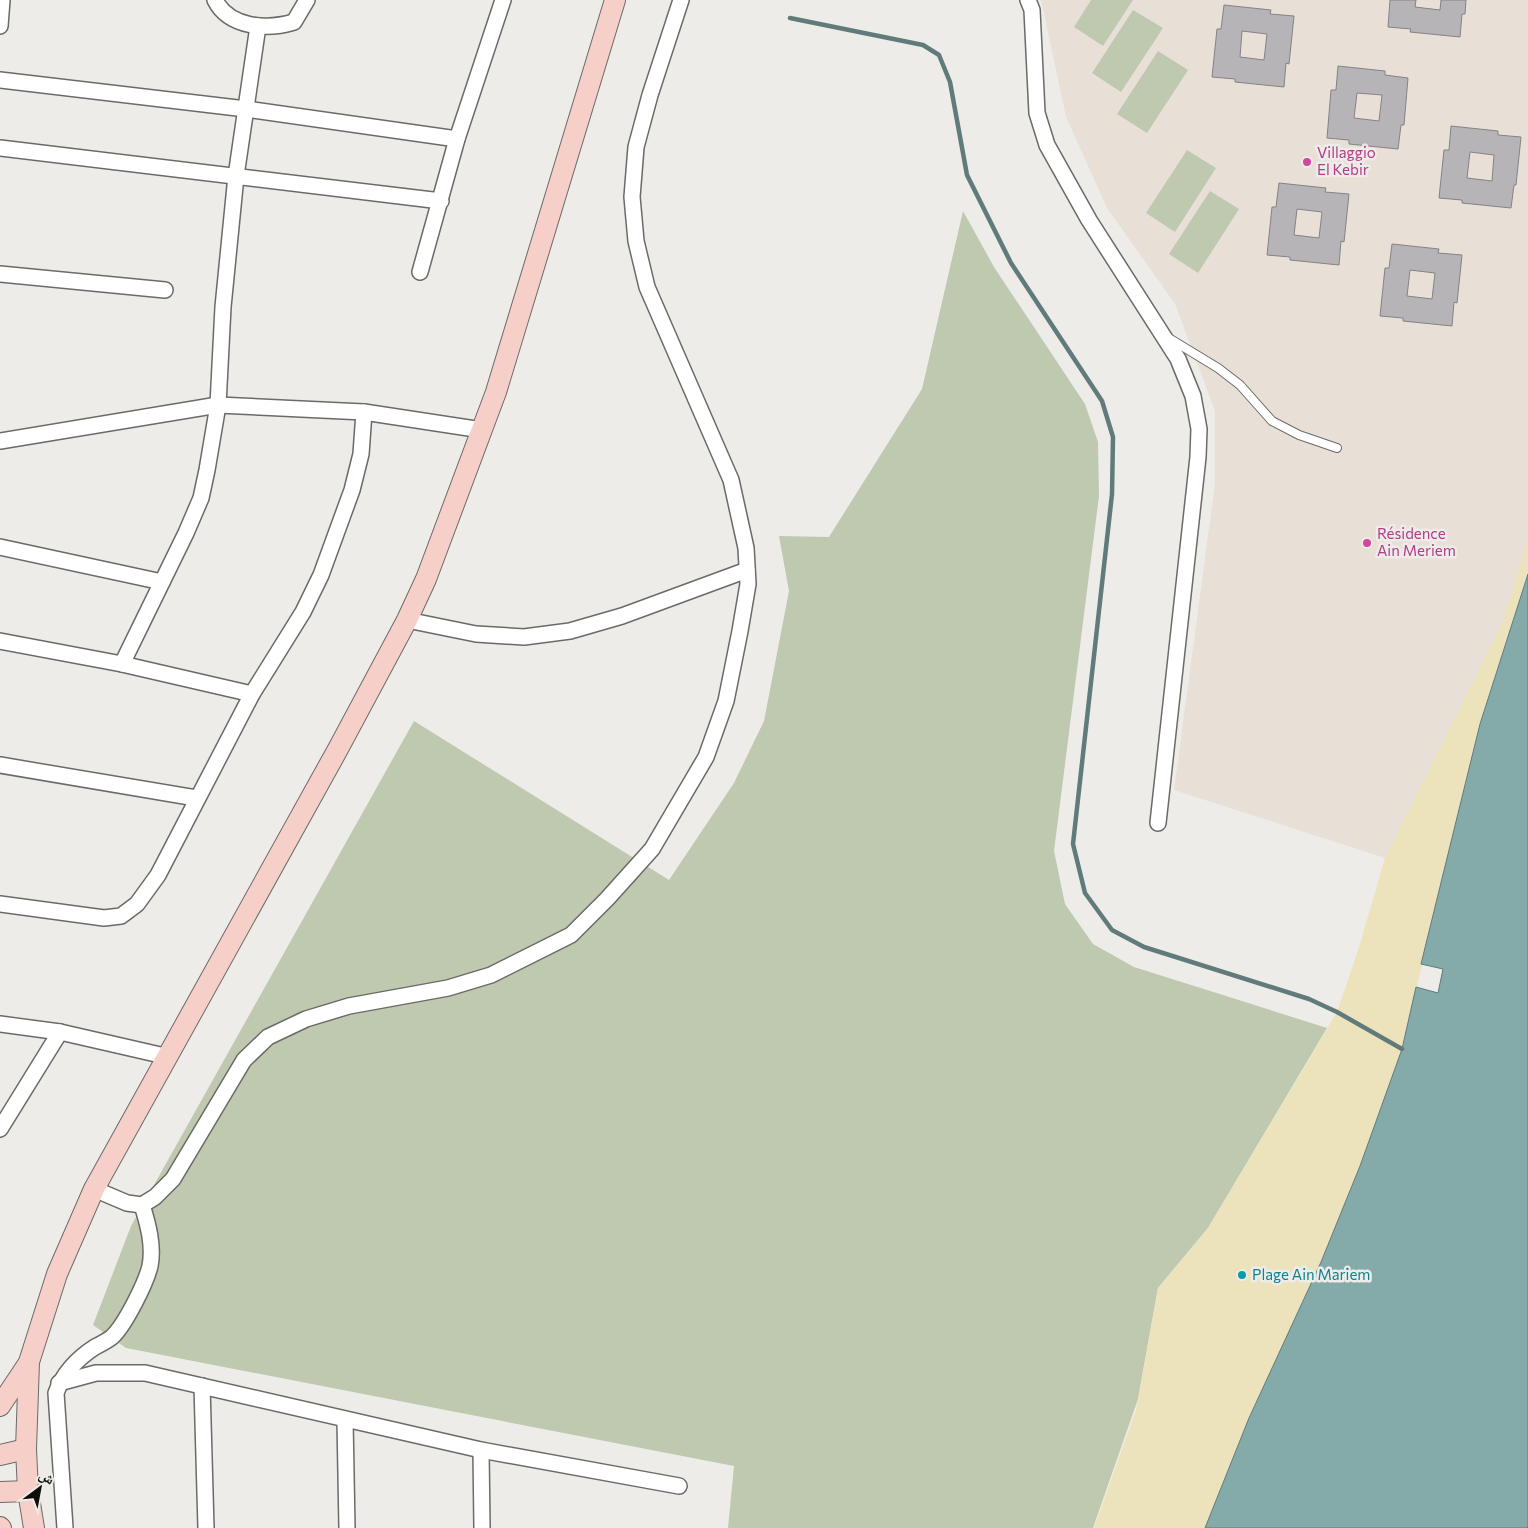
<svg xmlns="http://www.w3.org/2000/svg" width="1528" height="1528" font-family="Commissioner,'Noto Naskh Arabic',sans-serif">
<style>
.built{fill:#e8e0d7}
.green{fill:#bec9b0}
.sand{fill:#ece3bd}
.water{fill:#84aaaa;stroke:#617b7b}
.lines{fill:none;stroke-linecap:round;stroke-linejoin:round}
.stream{stroke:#617b7b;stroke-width:4.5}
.building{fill:#b7b4b7;stroke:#848284;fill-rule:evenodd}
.lane-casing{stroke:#6c6a67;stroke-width:10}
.street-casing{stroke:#6c6a67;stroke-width:18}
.secondary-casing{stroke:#6c6a67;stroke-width:22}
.lane{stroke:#fff;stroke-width:8}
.street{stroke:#fff;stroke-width:15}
.secondary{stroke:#f6d0c8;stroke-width:20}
.hotel-dot{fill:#d1479c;stroke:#eeece9;stroke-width:2}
.culture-dot{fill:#0f9aa8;stroke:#eeece9;stroke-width:2}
.labels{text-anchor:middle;stroke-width:5;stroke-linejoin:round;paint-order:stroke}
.hotel-label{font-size:15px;fill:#b23c85;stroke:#eeece9;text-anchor:start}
.culture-label{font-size:15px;fill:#0d838f;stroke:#eeece9;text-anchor:start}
</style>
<rect width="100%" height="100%" fill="#eeece9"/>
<!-- built -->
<path class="built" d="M1041 0H1528V537L1502 624 1385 858 1174 790 1215 483V411L1175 304 1107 208 1066 117Z"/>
<!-- green -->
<g class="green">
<path d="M1091 0H1133L1103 46 1074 27Z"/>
<path d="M1133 10 1163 28 1121 92 1092 73Z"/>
<path d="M1158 51 1188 70 1147 133 1117 114Z"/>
<path d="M1187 150 1216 168 1175 232 1146 213Z"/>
<path d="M1210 191 1239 209 1198 273 1169 254Z"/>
<path d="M963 211 994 267 1085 404 1098 442 1099 496 1054 851 1065 904 1093 944 1134 967 1327 1028 1208 1228 1158 1288 1138 1399 1093 1528H728L734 1466 126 1348 93 1325 131 1226 414 721 669 880 734 783 764 721 789 591 779 536 829 537 922 389Z"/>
</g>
<!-- sand -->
<path class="sand" d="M1528 537V574L1480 724 1402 1049 1360 1166 1321 1262 1249 1418 1205 1528H1094L1136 1410 1158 1288 1208 1228 1337 1012 1359 947 1385 858 1502 624Z"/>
<!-- water -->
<path class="water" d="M1528 574V1528H1205L1249 1418 1321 1262 1360 1166 1402 1049 1416 987 1438 993 1443 969 1421 964 1480 724Z"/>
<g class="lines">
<!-- stream -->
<path class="stream" d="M790 18 923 45 939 55 950 82 967 175 1011 263 1102 401 1113 437 1112 494 1073 844 1085 893 1112 930 1144 947 1309 999 1337 1012 1402 1049"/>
</g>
<!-- building -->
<g class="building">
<path d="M1390 0H1416L1415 7 1440 10 1441 0H1466L1465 14H1462L1460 37 1410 32 1411 29 1388 27Z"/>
<path d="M1224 5 1271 10 1270 14 1294 16 1289 64 1286 63 1284 87 1235 82V79L1212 77 1217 29H1221ZM1242 31 1267 34 1264 60 1240 57Z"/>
<path d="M1338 66 1385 71V75L1408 78 1404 125H1401L1398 149 1349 144V140L1327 138 1331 90H1336ZM1357 93 1382 95 1379 121 1354 118Z"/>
<path d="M1451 126 1498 131V135L1521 137 1516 185H1514L1511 208 1462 203V200L1439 198 1444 150H1449ZM1470 152 1494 155 1492 181 1467 178Z"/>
<path d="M1279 183 1326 188 1325 192 1349 194 1344 242 1341 241 1339 265 1290 260V257L1267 255 1272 207H1276ZM1297 209 1322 212 1319 238 1294 235Z"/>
<path d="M1392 244 1439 249 1438 253 1462 255 1457 303 1454 302 1452 326 1403 321V318L1380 316 1385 268H1389ZM1410 270 1435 273 1432 299 1407 296Z"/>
</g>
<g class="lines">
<defs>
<path id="lane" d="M1167 337 1218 368 1240 385 1272 421 1299 435 1337 448"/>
<g id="street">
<path d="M215 0C229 28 267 30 294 22L307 0"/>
<path d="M1028 0 1032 10 1037 113 1047 145 1089 220 1178 359 1193 396 1199 429 1198 457 1158 823"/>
<path d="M0 26 2 0"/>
<path d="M0 80 246 109 457 139"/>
<path d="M0 148 441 201"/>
<path d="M420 272 457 139 503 0"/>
<path d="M0 274 165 290"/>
<path d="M0 441 218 405 364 412 482 430"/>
<path d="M0 547 162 582"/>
<path d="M407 620 476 634 524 637 570 631 622 616 747 570"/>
<path d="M0 641 122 664 252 694"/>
<path d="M122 664 186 533 201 498 207 470 218 405 223 307 236 176 258 26"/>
<path d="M0 765 196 798"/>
<path d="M0 904 104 918 121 916 137 904 158 875 252 694 303 612 321 575 352 490 361 454 364 412"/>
<path d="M0 1024 60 1032 169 1057"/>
<path d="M0 1129 60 1032"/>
<path d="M94 1189 127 1203 142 1205 155 1197 173 1179 244 1060 268 1037 306 1019 349 1006 448 988 491 975 571 935 607 899 652 849 706 757 726 701 740 631 748 584 746 548 731 480 647 287 636 241 632 197 636 147 650 95 681 0"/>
<path d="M59 1383 96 1373H145L481 1450 679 1486"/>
<path d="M202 1386 206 1528"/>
<path d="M345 1420 347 1528"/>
<path d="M481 1450 482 1528"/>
<path d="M65 1528 56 1393C63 1374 78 1358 95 1347 101 1344 107 1341 112 1337 125 1325 146 1283 150 1266 154 1246 148 1224 142 1205"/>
</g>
<g id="secondary">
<path d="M0 1406 28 1364"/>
<path d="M0 1455 26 1449"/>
<path d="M0 1492 28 1491"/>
<path d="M0 1527 1 1528"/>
<path d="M34 1528 28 1491 26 1449 29 1362 57 1274 94 1189 338 749 407 620 426 579 496 392 615 0"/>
</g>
</defs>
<!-- lane casing -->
<use href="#lane" class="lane-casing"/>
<!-- street casing -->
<use href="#street" class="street-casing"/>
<!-- secondary casing -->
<use href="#secondary" class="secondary-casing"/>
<!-- lane -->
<use href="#lane" class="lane"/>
<!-- street -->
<use href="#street" class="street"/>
<!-- secondary -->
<use href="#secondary" class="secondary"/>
</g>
<!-- markers -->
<g class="hotel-dot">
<circle cx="1307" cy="162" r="5"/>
<circle cx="1367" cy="543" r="5"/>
</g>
<circle class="culture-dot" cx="1242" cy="1275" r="5"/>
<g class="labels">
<!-- hotel labels -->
<g class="hotel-label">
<text x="1317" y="158">Villaggio<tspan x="1317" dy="17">El Kebir</tspan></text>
<text x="1377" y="539">Résidence<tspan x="1377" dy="17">Ain Meriem</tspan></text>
</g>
<!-- culture labels -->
<g class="culture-label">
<text x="1252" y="1280">Plage Ain Mariem</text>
</g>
</g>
<!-- north arrow -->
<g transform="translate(40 1488) rotate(32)" stroke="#eeece9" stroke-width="4" paint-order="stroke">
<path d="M0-4L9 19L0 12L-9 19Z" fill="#0e0d0c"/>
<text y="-8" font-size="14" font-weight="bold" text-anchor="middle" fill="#0e0d0c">ش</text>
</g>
</svg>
